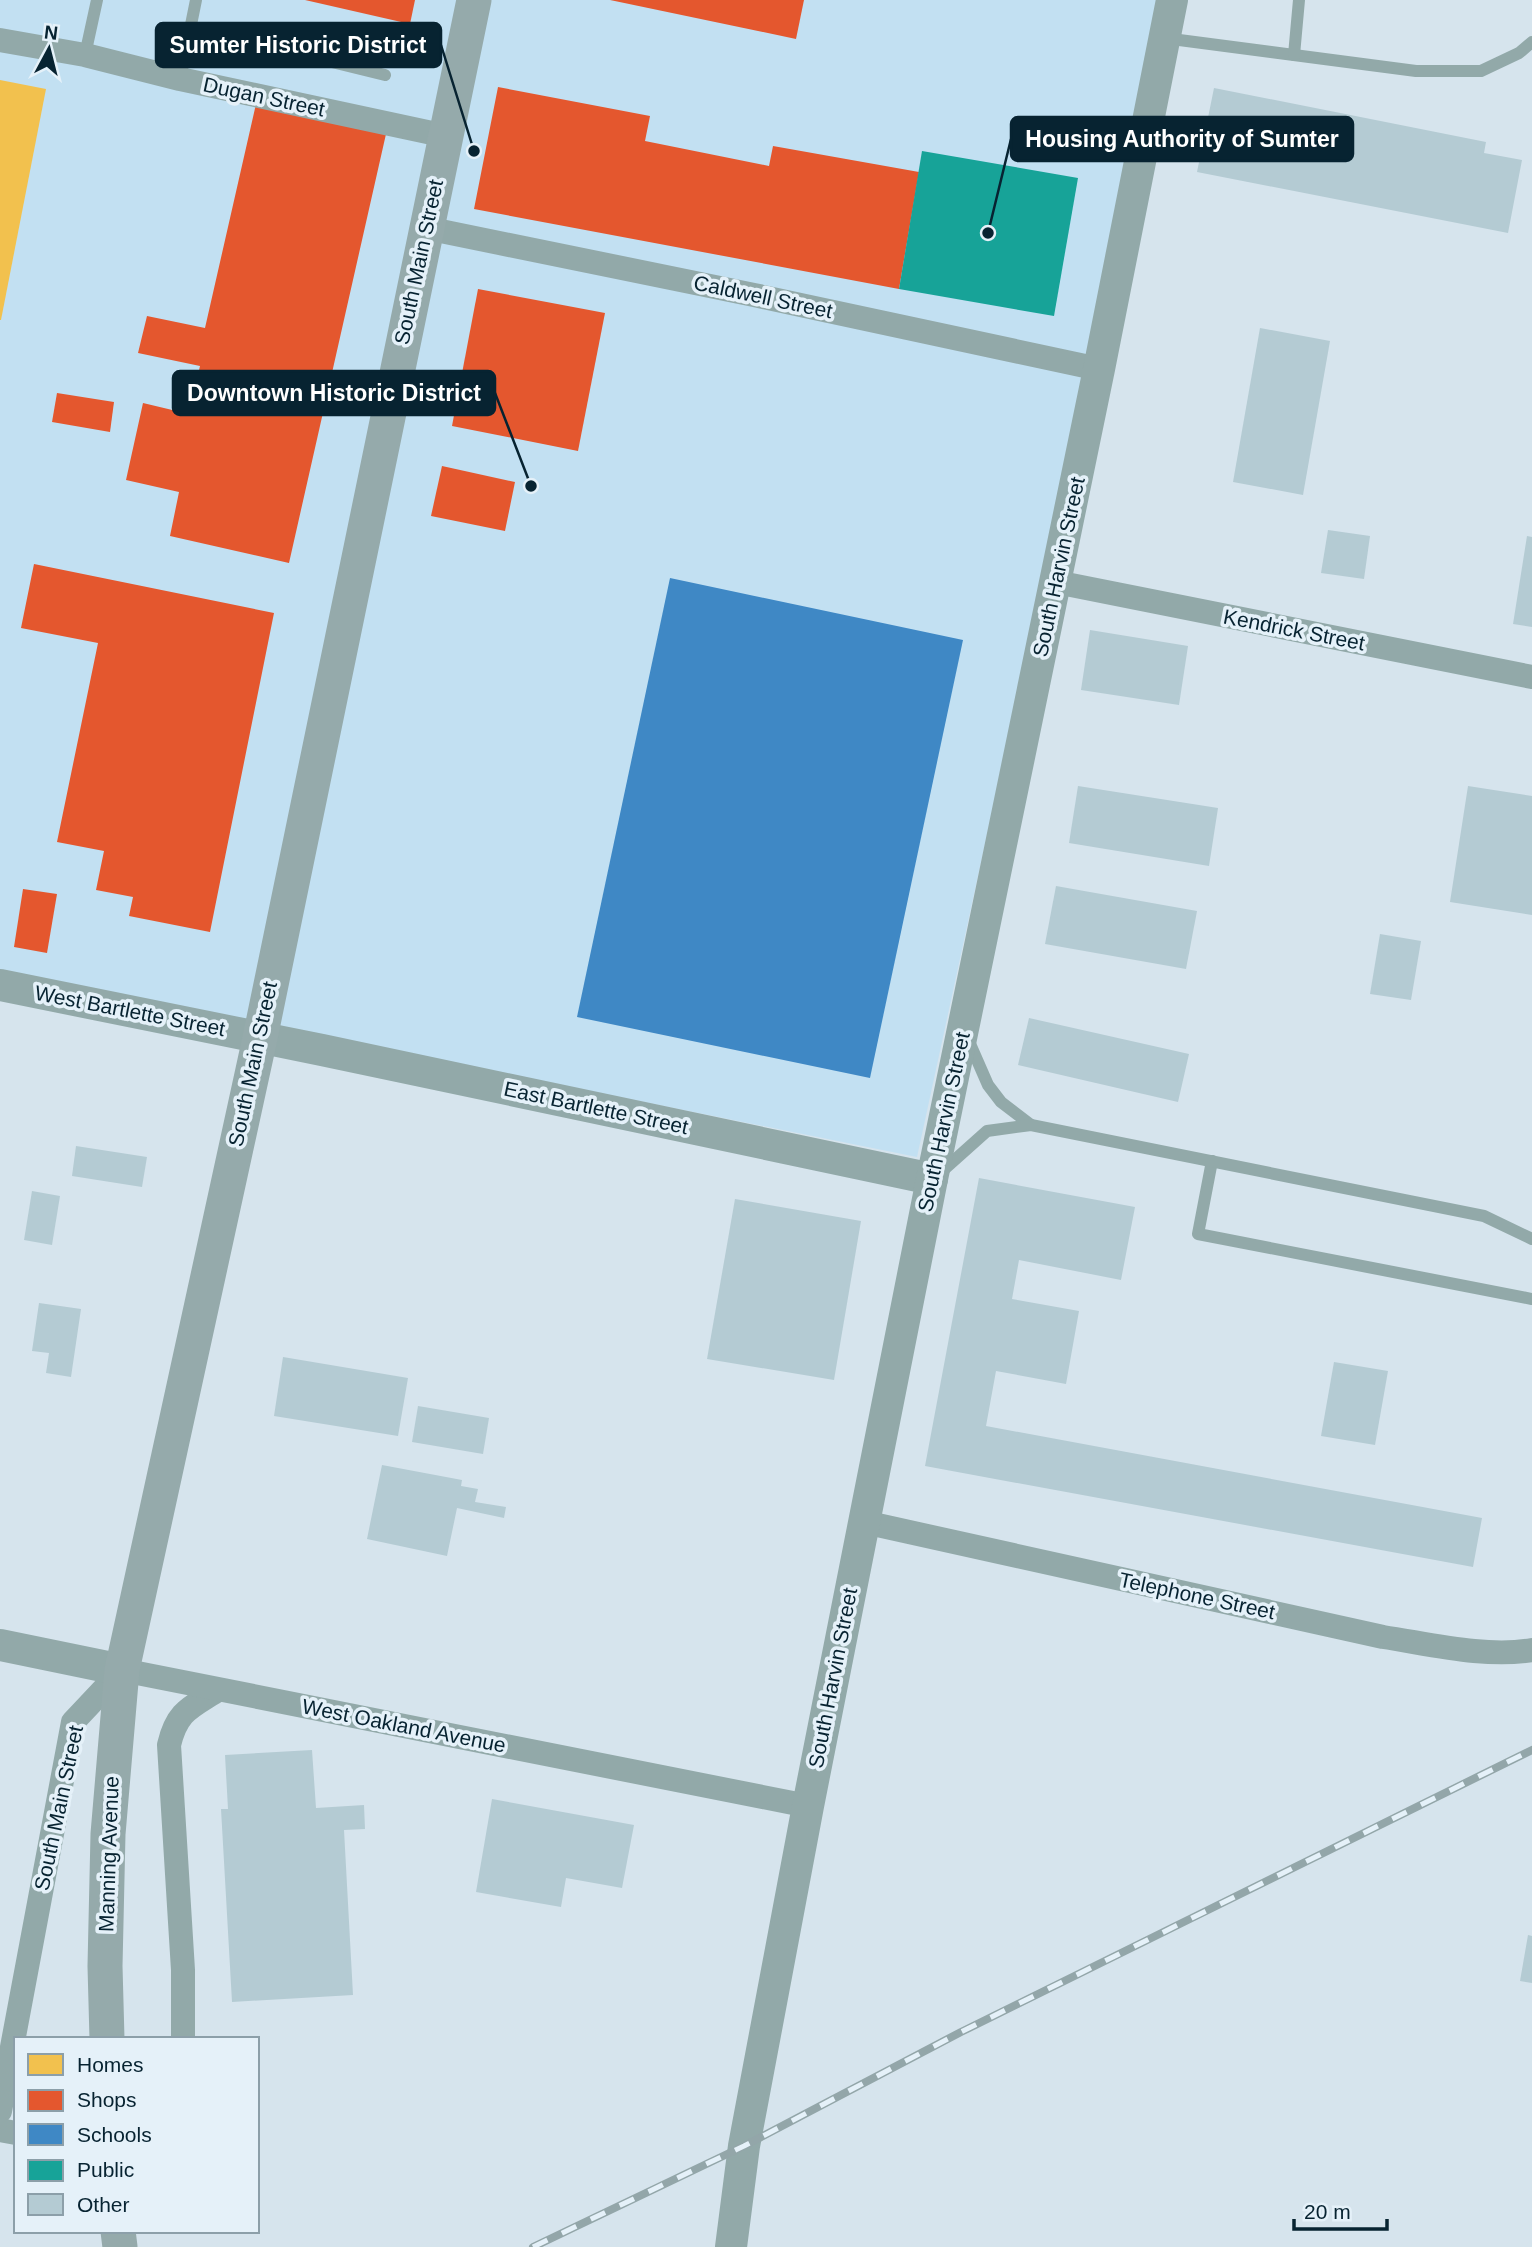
<svg xmlns="http://www.w3.org/2000/svg" width="1532" height="2247" font-family="Arial,sans-serif">
<style>
.built{fill:#c2e0f2}
.homes{fill:#f2c14e}
.shops{fill:#e4572e}
.schools{fill:#3f88c5}
.public{fill:#17a398}
.building{fill:#b4cbd3}
.lines{fill:none;stroke-linecap:round;stroke-linejoin:round}
.service{stroke:#92a9a9;stroke-width:12}
.minor{stroke:#92a9a9;stroke-width:24}
.tertiary{stroke:#92a9a9;stroke-width:32}
.secondary{stroke:#95aaab;stroke-width:35}
.rail-casing{stroke:#93a6a9;stroke-width:8}
.rail{stroke:#e5f1f9;stroke-width:5;stroke-dasharray:16;stroke-linecap:butt}
.labels{text-anchor:middle;stroke-width:7;stroke-linejoin:round;paint-order:stroke}
.street-label{font-size:21px;fill:#072331;stroke:#e5f1f9}
.leader{fill:none;stroke:#072331;stroke-width:2.5}
.callout-dot{fill:#072331;stroke:#e5f1f9;stroke-width:2.5}
.callout{fill:#072331;stroke:#072331;stroke-width:2.5}
.callout-label{font-size:23px;text-anchor:middle;font-weight:bold;fill:#fff}
</style>
<rect width="100%" height="100%" fill="#d6e4ed"/>
<!-- built -->
<path class="built" d="M0 0H1168L917 1157 0 972Z"/>
<!-- homes -->
<path class="homes" d="M0 80 46 89 1 320H0Z"/>
<!-- shops -->
<g class="shops">
<path d="M305 0H415L410 24Z"/>
<path d="M610 0H804L796 39Z"/>
<path d="M498 87 650 116 645 141 769 166 773 146 919 172 899 289 474 209Z"/>
<path d="M256 104 386 134 289 563 170 536 179 492 126 480 143 403 189 414 200 366 138 353 147 316 205 328Z"/>
<path d="M478 289 605 313 578 451 452 426Z"/>
<path d="M57 393 114 402 110 432 52 422Z"/>
<path d="M442 466 515 482 505 531 431 516Z"/>
<path d="M34 564 274 613 210 932 129 916 133 897 96 890 104 851 57 842 98 643 21 628Z"/>
<path d="M23 889 57 894 47 953 14 947Z"/>
</g>
<!-- schools -->
<path class="schools" d="M670 578 963 640 870 1078 577 1017Z"/>
<!-- public -->
<path class="public" d="M922 151 1078 178 1054 316 899 289Z"/>
<!-- building -->
<g class="building">
<path d="M1214 88 1486 142 1484 153 1522 160 1508 233 1197 172Z"/>
<path d="M1260 328 1330 341 1303 495 1233 482Z"/>
<path d="M1328 530 1370 536 1364 579 1321 573Z"/>
<path d="M1527 536 1532 537V627L1513 624Z"/>
<path d="M1090 630 1188 646 1179 705 1081 690Z"/>
<path d="M1078 786 1218 808 1209 866 1069 843Z"/>
<path d="M1468 786 1532 796V915L1450 902Z"/>
<path d="M1056 886 1197 911 1186 969 1045 944Z"/>
<path d="M1380 934 1421 941 1411 1000 1370 994Z"/>
<path d="M1029 1018 1189 1054 1178 1102 1018 1065Z"/>
<path d="M76 1146 147 1157 142 1187 72 1176Z"/>
<path d="M979 1178 1135 1207 1121 1280 1019 1260 1012 1299 1079 1311 1066 1384 996 1371 986 1426 1482 1518 1473 1567 925 1466Z"/>
<path d="M32 1191 60 1196 52 1245 24 1240Z"/>
<path d="M735 1199 861 1221 834 1380 707 1359Z"/>
<path d="M39 1303 81 1309 71 1377 46 1373 49 1353 32 1351Z"/>
<path d="M283 1357 408 1378 398 1436 274 1416Z"/>
<path d="M1334 1362 1388 1371 1375 1445 1321 1436Z"/>
<path d="M418 1406 489 1418 483 1454 412 1442Z"/>
<path d="M382 1465 462 1480 461 1486 478 1489 475 1502 506 1507 504 1518 457 1508 447 1556 367 1539Z"/>
<path d="M312 1750 316 1808 364 1805 365 1829 344 1830 353 1995 232 2002 221 1809H228L225 1755Z"/>
<path d="M492 1799 634 1825 622 1888 566 1878 561 1907 476 1892Z"/>
<path d="M1528 1935 1532 1936V1983L1520 1981Z"/>
</g>
<g class="lines">
<!-- service -->
<g class="service">
<path d="M190 27 385 75"/>
<path d="M1164 38 1416 71H1481L1519 53 1532 42"/>
<path d="M85 55 97 0"/>
<path d="M1294 55 1299 0"/>
<path d="M180 79 196 0"/>
<path d="M967 1037 988 1085 1001 1102 1031 1125"/>
<path d="M1212 1161 1198 1234 1532 1299"/>
<path d="M940 1173 987 1131 1031 1125 1484 1216 1532 1239"/>
</g>
<!-- minor -->
<g class="minor">
<path d="M0 40 85 55 180 79 446 136"/>
<path d="M426 228 754 295 1099 369"/>
<path d="M1056 582 1532 677"/>
<path d="M864 1522 1383 1637C1430 1644 1486 1658 1532 1650"/>
<path d="M183 2039V1970L169 1745C177 1711 190 1708 218 1690"/>
<path d="M0 2111 73 1722 122 1670 808 1806"/>
<path d="M0 2130 16 2133"/>
</g>
<!-- tertiary -->
<g class="tertiary">
<path d="M0 985 322 1050 932 1179"/>
<path d="M0 1645 122 1670"/>
<path d="M731 2247 744 2146 808 1806 932 1179 1099 369 1172 0"/>
</g>
<!-- secondary -->
<g class="secondary">
<path d="M107 2039 105 1966 108 1834 122 1670 260 1038 474 0"/>
<path d="M118 2231 120 2247"/>
</g>
<defs>
<path id="rail" d="M533 2247 744 2146 961 2032 1532 1750"/>
</defs>
<!-- rail casing -->
<use href="#rail" class="rail-casing"/>
<!-- rail -->
<use href="#rail" class="rail"/>
</g>
<g class="labels">
<!-- street labels -->
<g class="street-label">
<text transform="translate(264 97) rotate(12)" y="7">Dugan Street</text>
<text transform="translate(419 262) rotate(-78)" y="7">South Main Street</text>
<text transform="translate(763 297) rotate(12)" y="7">Caldwell Street</text>
<text transform="translate(1059 567) rotate(-78)" y="7">South Harvin Street</text>
<text transform="translate(1294 630) rotate(11)" y="7">Kendrick Street</text>
<text transform="translate(130 1011) rotate(11)" y="7">West Bartlette Street</text>
<text transform="translate(253 1064) rotate(-78)" y="7">South Main Street</text>
<text transform="translate(596 1108) rotate(12)" y="7">East Bartlette Street</text>
<text transform="translate(944 1122) rotate(-78)" y="7">South Harvin Street</text>
<text transform="translate(1197 1596) rotate(12)" y="7">Telephone Street</text>
<text transform="translate(833 1678) rotate(-79)" y="7">South Harvin Street</text>
<text transform="translate(404 1726) rotate(11)" y="7">West Oakland Avenue</text>
<text transform="translate(59 1808) rotate(-78)" y="7">South Main Street</text>
<text transform="translate(109 1854) rotate(-88)" y="7">Manning Avenue</text>
</g>
</g>
<!-- callouts -->
<path class="leader" d="M474 151L441 45M988 233L1011 139M531 486L495 393"/>
<g class="callout-dot">
<circle cx="474" cy="151" r="7"/>
<circle cx="988" cy="233" r="7"/>
<circle cx="531" cy="486" r="7"/>
</g>
<g class="callout">
<rect x="156" y="23" width="285" height="44" rx="7"/>
<rect x="1011" y="117" width="342" height="44" rx="7"/>
<rect x="173" y="371" width="322" height="44" rx="7"/>
</g>
<g class="callout-label">
<text x="298" y="53">Sumter Historic District</text>
<text x="1182" y="147">Housing Authority of Sumter</text>
<text x="334" y="401">Downtown Historic District</text>
</g>
<!-- legend -->
<rect x="14" y="2037" width="245" height="196" fill="#e5f1f9" stroke="#8c9fa9" stroke-width="2"/>
<rect x="28" y="2054" width="35" height="21" fill="#f2c14e" stroke="#8c9fa9" stroke-width="2"/>
<text x="77" y="2072" font-size="21" fill="#072331">Homes</text>
<rect x="28" y="2090" width="35" height="21" fill="#e4572e" stroke="#8c9fa9" stroke-width="2"/>
<text x="77" y="2107" font-size="21" fill="#072331">Shops</text>
<rect x="28" y="2124" width="35" height="21" fill="#3f88c5" stroke="#8c9fa9" stroke-width="2"/>
<text x="77" y="2142" font-size="21" fill="#072331">Schools</text>
<rect x="28" y="2160" width="35" height="21" fill="#17a398" stroke="#8c9fa9" stroke-width="2"/>
<text x="77" y="2177" font-size="21" fill="#072331">Public</text>
<rect x="28" y="2194" width="35" height="21" fill="#b4cbd3" stroke="#8c9fa9" stroke-width="2"/>
<text x="77" y="2212" font-size="21" fill="#072331">Other</text>
<!-- north arrow -->
<g transform="translate(49 49) rotate(7)" stroke="#e5f1f9" stroke-width="5" paint-order="stroke">
<path d="M0-5L12 26L0 18L-12 26Z" fill="#072331"/>
<text y="-10" font-size="19" font-weight="bold" text-anchor="middle" fill="#072331">N</text>
</g>
<!-- scale -->
<path d="M1294 2219v10h93v-10" fill="none" stroke="#072331" stroke-width="3.5"/>
<text x="1304" y="2219" font-size="21" fill="#072331" stroke="#e5f1f9" stroke-width="5" paint-order="stroke">20 m</text>
</svg>
